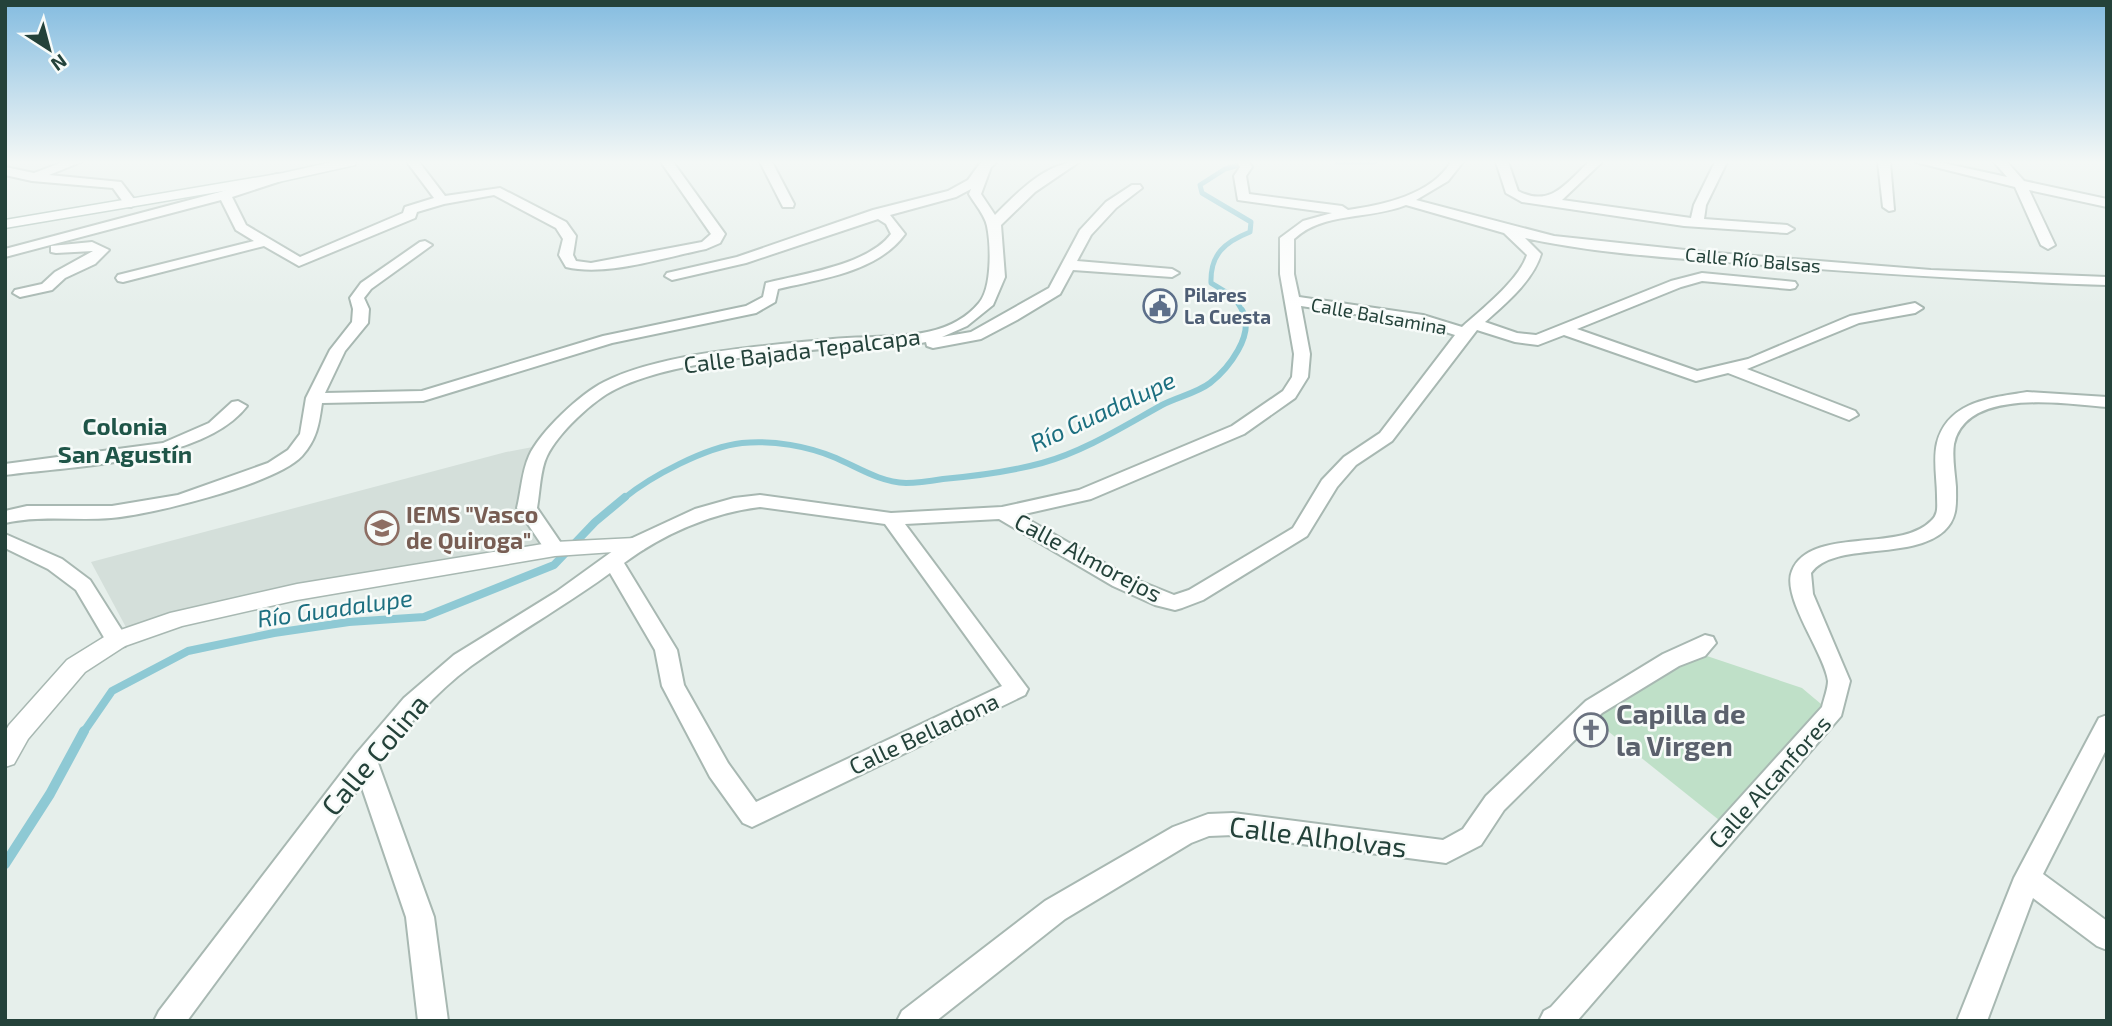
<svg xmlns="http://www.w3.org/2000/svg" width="2112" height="1026" font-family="'Exo 2',sans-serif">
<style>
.built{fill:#d4dfda}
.green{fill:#bfe0c8}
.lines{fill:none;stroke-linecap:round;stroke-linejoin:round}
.stream-far3{stroke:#8ec9d4;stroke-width:5}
.stream-far2{stroke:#8ec9d4;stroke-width:6}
.stream-far1{stroke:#8ec9d4;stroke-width:8}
.stream{stroke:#8ec9d4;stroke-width:10}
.minor-casing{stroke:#a8b8b2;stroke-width:4}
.tertiary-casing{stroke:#a8b8b2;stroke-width:3}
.secondary-casing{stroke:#a4bbb3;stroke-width:3}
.minor{fill:#fff;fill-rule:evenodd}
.tertiary{fill:#fff;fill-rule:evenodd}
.secondary{fill:#fff;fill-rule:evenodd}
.labels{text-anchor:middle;stroke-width:5;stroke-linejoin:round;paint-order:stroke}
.far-street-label{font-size:19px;fill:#24423a;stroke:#f7fbf9}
.far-service-label{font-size:19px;font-weight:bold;fill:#4e5e75;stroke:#f7fbf9;text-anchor:start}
.street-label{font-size:23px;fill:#24423a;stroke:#f7fbf9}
.education-label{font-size:23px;font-weight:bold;fill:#785e54;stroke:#f7fbf9;text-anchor:start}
.water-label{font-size:24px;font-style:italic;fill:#1c6f80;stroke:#f7fbf9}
.neighbourhood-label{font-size:24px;font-weight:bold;fill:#1f5548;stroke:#f7fbf9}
.near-worship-label{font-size:28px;font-weight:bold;fill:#5b616d;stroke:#f7fbf9;text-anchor:start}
.near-street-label{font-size:28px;fill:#24423a;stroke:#f7fbf9}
</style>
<rect width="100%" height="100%" fill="#e6efeb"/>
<!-- built -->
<path class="built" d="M538 446 530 457 547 548 128 631 91 562 506 452Z"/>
<!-- green -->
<path class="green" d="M1698 653 1802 688 1827 709 1724 824 1589 716Z"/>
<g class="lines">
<!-- stream-far3 -->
<g class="stream-far3">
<path d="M1337 162H1375"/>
<path d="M1243 312 1234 297 1211 283C1210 254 1225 242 1250 232L1251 222 1202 193 1200 185 1225 169 1250 162"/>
</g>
<!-- stream-far2 -->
<path class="stream-far2" d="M623 499C651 476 706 447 742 443 773 440 808 446 836 458 859 468 880 482 906 483 918 483 931 481 943 479 977 476 1009 472 1042 463 1085 451 1124 426 1162 405 1177 397 1197 393 1210 383 1228 369 1256 334 1242 310"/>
<!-- stream-far1 -->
<path class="stream-far1" d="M83 733 112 691 188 651 274 633 349 622 424 617 554 565 595 522 625 497"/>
<!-- stream -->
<path class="stream" d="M5 864 50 794 84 731"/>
<defs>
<g id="minor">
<path d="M63 162H81L49 175 121 182 137 203 131 207 126 206 113 188 32 181 5 175V167L34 173Z"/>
<path d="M407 162H419L445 196 500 188 566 222 576 236 573 255 576 261 591 263 702 242 711 234 661 162H673L725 234 720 243 706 249C665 257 607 277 566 267L559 255 563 239 556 228 494 195 444 204 417 212 415 218 299 266 264 246 123 282 118 281 116 278 118 275 254 241 236 230 221 200 5 257V249L220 192 277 174 281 175V181L232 197 246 225 300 257 403 213 405 207 434 198Z"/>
<path d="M760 162H772L794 204 793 207H783Z"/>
<path d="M981 162H997L991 167 981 194 995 215C1017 193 1046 162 1079 162L1035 192 1001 225 1005 277 993 305 967 326 942 337 971 332 1049 288 1080 230 1106 202 1132 185H1140L1142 188 1116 208 1091 235 1077 261 1172 269 1179 273 1172 277 1073 270 1060 294 1017 320 981 339 933 348 927 346 926 342C895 349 866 345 835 348 774 353 669 362 616 389 593 400 558 433 547 456 540 470 540 492 537 508L565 549 562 554H548L517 508C521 492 522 471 529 456 540 432 580 394 604 382 664 352 766 346 833 339 879 334 944 345 979 303 992 288 991 245 987 226 985 215 974 203 969 194L971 189 956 197 890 215 905 234C878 272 820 279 778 289L775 302 756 313 612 343 423 401 322 403C319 424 317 439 302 456 276 484 150 515 111 518 75 521 41 515 5 523V511L27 506H112L178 495 268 463 288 450 300 434 306 398 330 350 352 322 353 309 350 298 361 283 420 242 425 241 432 245 371 289 364 298 369 309 368 323 345 351 325 393 422 391 603 336 746 306 763 297 766 283C802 274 868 265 891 234L886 224 878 219 746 263 672 280 665 276 667 273 737 257 873 210 948 191 968 180Z"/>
<path d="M1237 162H1249L1252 167 1246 176 1249 194 1342 206 1348 210C1383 205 1431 195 1451 162H1463L1448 181 1416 200 1554 236 1704 252 1931 270 2107 277V285C1988 281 1870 273 1751 264 1676 258 1598 254 1525 238L1541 254C1533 281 1505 304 1485 322L1517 333 1536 335 1671 281 1702 273 1795 282 1797 285 1795 288 1790 289 1702 281 1681 287 1577 329 1697 371 1748 359 1850 316 1915 303 1923 308 1915 313 1859 323 1747 369 1855 411 1858 415 1849 420 1728 373 1696 381 1564 335 1538 345 1515 342 1477 330 1392 441 1356 465 1337 487 1307 536 1203 600 1182 608 1175 610 1155 605 1113 586 999 519 905 524 1028 689 1025 695 752 827 743 823 710 777 662 686 655 650 610 573C565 606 516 633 471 666 434 693 406 728 378 763L434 917 448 1021H418L406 917 361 785 187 1021H154L159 1011 356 754 404 698 454 655 556 592 628 540 695 509 734 498 760 495 891 513 1002 507 1079 490 1232 426 1283 391 1292 377 1294 354 1280 274V238L1303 221 1332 213 1238 200 1234 176 1240 167ZM1406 205 1504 233 1527 255C1519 280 1482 309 1462 327L1423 315 1299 297 1294 274V239C1324 211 1370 220 1406 205ZM1301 306 1421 324 1455 335 1380 433 1344 457 1322 480 1293 528 1189 590 1174 595 1127 576 1020 515 1091 499 1244 434 1295 398 1308 377 1310 354ZM760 507 885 524 1002 686 756 802 728 763 684 685 677 650 624 563C663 534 711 513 760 507Z"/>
<path d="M1496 162H1508L1518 191C1551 208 1566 183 1589 162H1602L1562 200 1691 218 1694 205 1715 162H1727L1706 205 1704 219 1787 225 1794 229 1787 233 1684 226 1522 202 1506 193Z"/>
<path d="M1878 162H1890L1894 210 1889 211 1883 207Z"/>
<path d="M1915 162H1938L2007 177 1994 162H2007L2024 181 2107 199V207L2029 190 2055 245 2048 249 2041 245 2015 187Z"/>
<path d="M92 242 109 250 95 264 65 278 52 290 20 297 13 293 15 290 42 284 55 272 93 251 56 253 51 252V246Z"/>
<path d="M2027 392 2107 397V407C2066 404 1966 387 1954 444 1952 457 1955 473 1956 487 1956 503 1958 518 1944 531 1911 561 1834 541 1811 573L1813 594 1850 681 1841 716 1577 1021H1539L1544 1011 1551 1007 1822 707C1824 699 1828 688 1828 681 1825 654 1781 597 1792 571 1810 526 1900 553 1931 521 1939 514 1937 506 1937 496 1937 480 1933 459 1937 443 1948 401 1991 398 2027 392Z"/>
<path d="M238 401 247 406C203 463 73 466 5 475V464L163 443 209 423 232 402Z"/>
<path d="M5 534 62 559 90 580 128 640 125 646 117 648 109 646 76 590 48 569 5 548Z"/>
<path d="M1705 635 1713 637 1716 643 1705 656 1679 666 1602 713 1504 810 1481 845 1446 863 1233 835 1209 836 1191 843 1065 919 936 1021H897L902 1011 1045 901 1173 827 1208 814 1233 813 1443 840 1463 829 1486 796 1586 701 1663 654Z"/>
<path d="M2107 715V748L2043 874 2107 921V950L2097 946 2033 898 1987 1021H1957L2014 878 2099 718Z"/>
</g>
<path id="tertiary" d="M635 538 643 540 646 545 643 550 555 556 297 600 182 626 125 646 85 672 28 739 14 764 5 767V732L9 725 67 660 109 634 170 613 297 584 555 542Z"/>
<path id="secondary" d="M332 162H356L355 165 283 181 5 228V220L283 173Z"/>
</defs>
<!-- minor casing -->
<use href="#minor" class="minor-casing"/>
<!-- tertiary casing -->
<use href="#tertiary" class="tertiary-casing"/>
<!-- secondary casing -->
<use href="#secondary" class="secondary-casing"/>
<!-- minor -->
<use href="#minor" class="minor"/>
<!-- tertiary -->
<use href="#tertiary" class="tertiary"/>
<!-- secondary -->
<use href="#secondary" class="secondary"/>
</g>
<!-- sky -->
<linearGradient id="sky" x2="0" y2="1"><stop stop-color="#84bce0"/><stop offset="0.53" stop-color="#f4f8f6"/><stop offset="1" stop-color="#f4f8f6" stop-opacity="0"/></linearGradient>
<rect width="2112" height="306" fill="url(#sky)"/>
<!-- icons -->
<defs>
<symbol id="civic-ring" viewBox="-11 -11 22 22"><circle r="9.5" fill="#f7fbf9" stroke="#5c6f8a" stroke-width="1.5"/><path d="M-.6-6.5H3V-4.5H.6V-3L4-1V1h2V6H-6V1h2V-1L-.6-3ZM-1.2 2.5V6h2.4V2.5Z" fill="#5c6f8a"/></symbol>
<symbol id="school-ring" viewBox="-11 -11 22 22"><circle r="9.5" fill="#f7fbf9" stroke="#8d6e63" stroke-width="1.5"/><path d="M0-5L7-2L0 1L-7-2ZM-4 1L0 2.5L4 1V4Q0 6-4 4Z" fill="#8d6e63"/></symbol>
<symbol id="church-ring" viewBox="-11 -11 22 22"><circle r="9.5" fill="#f7fbf9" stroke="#6b7280" stroke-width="1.5"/><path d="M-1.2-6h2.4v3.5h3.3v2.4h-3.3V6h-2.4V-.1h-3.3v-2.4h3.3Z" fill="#6b7280"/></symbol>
</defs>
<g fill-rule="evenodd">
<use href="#civic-ring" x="1141" y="287" width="38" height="38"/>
<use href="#school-ring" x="363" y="509" width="38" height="38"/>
<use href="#church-ring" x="1572" y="711" width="38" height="38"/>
</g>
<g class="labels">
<!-- far-street labels -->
<g class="far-street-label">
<text transform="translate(1753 260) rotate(5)" y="7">Calle Río Balsas</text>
<text transform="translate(1379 316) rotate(10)" y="7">Calle Balsamina</text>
</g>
<!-- far-service labels -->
<g class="far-service-label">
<text x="1184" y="302">Pilares<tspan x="1184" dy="22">La Cuesta</tspan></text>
</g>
<!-- street labels -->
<g class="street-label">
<text transform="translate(802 351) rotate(-7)" y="8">Calle Bajada Tepalcapa</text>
<text transform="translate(1088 558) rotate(28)" y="8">Calle Almorejos</text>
<text transform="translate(924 734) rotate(-25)" y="8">Calle Belladona</text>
<text transform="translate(1770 782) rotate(-48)" y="8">Calle Alcanfores</text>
</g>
<!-- education labels -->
<g class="education-label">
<text x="406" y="523">IEMS "Vasco<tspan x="406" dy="26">de Quiroga"</tspan></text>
</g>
<!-- water labels -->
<g class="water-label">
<text transform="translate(1103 412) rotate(-25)" y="8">Río Guadalupe</text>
<text transform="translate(335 609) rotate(-8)" y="8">Río Guadalupe</text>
</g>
<!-- neighbourhood labels -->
<g class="neighbourhood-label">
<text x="125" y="435">Colonia<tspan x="125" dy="28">San Agustín</tspan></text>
</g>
<!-- near-worship labels -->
<g class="near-worship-label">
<text x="1616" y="724">Capilla de<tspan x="1616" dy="32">la Virgen</tspan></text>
</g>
<!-- near-street labels -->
<g class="near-street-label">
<text transform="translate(375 755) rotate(-50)" y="10">Calle Colina</text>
<text transform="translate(1318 837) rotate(7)" y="10">Calle Alholvas</text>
</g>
</g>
<!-- border -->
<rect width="2112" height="1026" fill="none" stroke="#24423a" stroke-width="14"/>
<!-- north arrow -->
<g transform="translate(49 49) rotate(144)" stroke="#f7fbf9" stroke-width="5" paint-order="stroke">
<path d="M0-5L12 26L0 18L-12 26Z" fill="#24423a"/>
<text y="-10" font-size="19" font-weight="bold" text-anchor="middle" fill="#24423a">N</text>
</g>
</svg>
